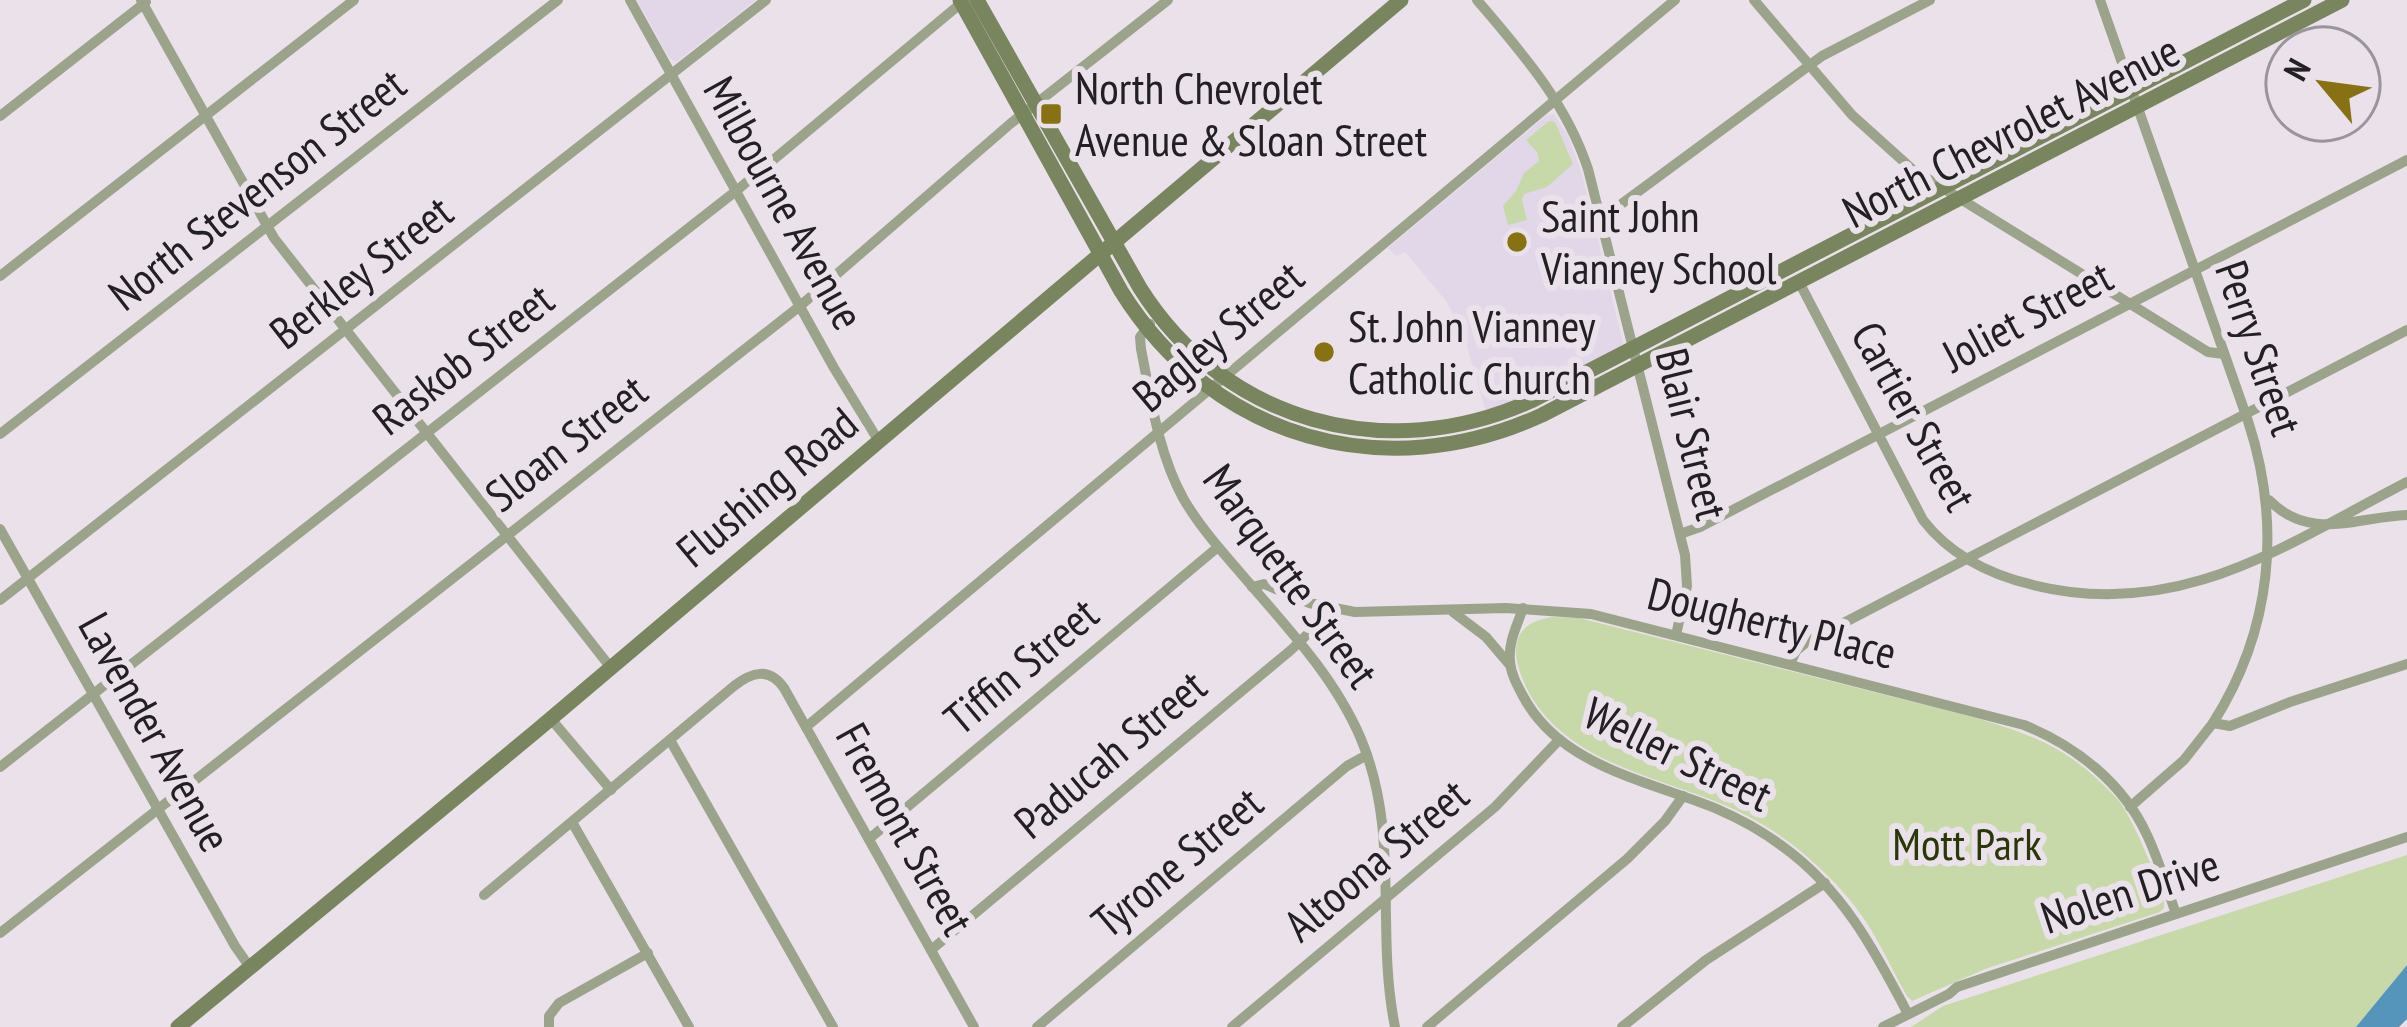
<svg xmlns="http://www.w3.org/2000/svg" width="2407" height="1027" font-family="'PT Sans Narrow',sans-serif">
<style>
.education{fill:#e2d6e9}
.green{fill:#c7d8a9}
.water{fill:#5695bb}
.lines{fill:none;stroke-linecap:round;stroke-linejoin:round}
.street{stroke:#9ba48a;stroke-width:10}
.secondary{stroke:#78855e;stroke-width:15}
.poi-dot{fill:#887112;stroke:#eae1eb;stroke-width:4.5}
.labels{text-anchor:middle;stroke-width:12;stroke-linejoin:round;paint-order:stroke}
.poi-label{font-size:45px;fill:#232024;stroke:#eae1eb;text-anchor:start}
.street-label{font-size:45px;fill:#232024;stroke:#eae1eb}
.park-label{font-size:45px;fill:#2a3708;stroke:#eae1eb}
</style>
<rect width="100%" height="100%" fill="#eae1eb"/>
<!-- education -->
<g class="education">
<path d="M637 0H756L676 62 669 58Z"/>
<path d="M1554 114 1568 136 1582 174 1623 343 1620 348 1525 397 1486 412 1463 333 1446 301 1405 252 1396 256 1388 248 1547 115Z"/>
</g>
<!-- green -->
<g class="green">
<path d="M1549 121 1555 122 1573 164 1547 187 1524 194 1522 200 1527 220 1508 225 1503 206 1516 191 1524 173 1539 161 1537 152 1526 140Z"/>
<path d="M1551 617 1579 618 1961 714C2012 728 2056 741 2096 778 2105 787 2115 795 2122 805 2140 835 2152 867 2164 900V908L2160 912 1985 969 1912 1001 1907 996C1892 970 1879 940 1862 916 1845 891 1821 868 1798 849 1777 832 1752 817 1727 806 1656 776 1563 762 1526 687 1521 675 1516 664 1516 651 1517 628 1531 621 1551 617Z"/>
<path d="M2407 855V965L2356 1027H1911L1943 1006Z"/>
</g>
<!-- water -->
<path class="water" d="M2407 965V1019L2399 1027H2356Z"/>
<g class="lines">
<!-- street -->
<g class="street">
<path d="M141 0 274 238 611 668"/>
<path d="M630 0 834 368 878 440"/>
<path d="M1477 0C1522 53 1566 102 1588 169L1685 555 1687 586 1676 635"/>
<path d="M1754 0 1852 115 1912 169 2208 352 2224 354"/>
<path d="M2100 0 2248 421C2282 525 2272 630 2213 723"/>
<path d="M0 116 146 2"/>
<path d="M1600 215 1616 208 1822 56 1930 0"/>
<path d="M0 276 354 0"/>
<path d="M1798 280 1923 520C1950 555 1991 575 2033 585 2179 621 2283 546 2407 482"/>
<path d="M1150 324 1140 337 1141 349C1151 399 1158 452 1183 498 1198 524 1218 547 1238 570 1283 623 1334 675 1361 739 1401 835 1375 928 1395 1027"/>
<path d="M0 434 558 0"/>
<path d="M2269 500C2310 542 2356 517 2407 515"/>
<path d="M0 529 235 946 251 969"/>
<path d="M1680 534 1700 527 2407 160"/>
<path d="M1252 587 1264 584 1309 603 1355 612 1506 608 1591 614 2024 725C2076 746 2123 783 2147 835 2159 860 2167 888 2176 914"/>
<path d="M0 600 766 0"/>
<path d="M1523 608C1517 626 1508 642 1510 662 1511 674 1517 685 1523 696 1560 767 1650 781 1717 809 1740 819 1762 831 1782 846 1842 889 1874 949 1908 1014"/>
<path d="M1453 612 1486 637 1509 664"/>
<path d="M1790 664 1796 651 1807 642 2407 330"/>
<path d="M551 719 611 790"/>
<path d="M806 727 1675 0"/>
<path d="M670 740 833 1027"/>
<path d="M0 767 736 191 965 0"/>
<path d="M2130 807 2184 760 2213 723 2230 726 2290 702 2407 664"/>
<path d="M572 822 689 1027"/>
<path d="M869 839 1218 547"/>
<path d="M484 895 734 686C752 672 769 667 784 688L974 1027"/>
<path d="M0 933 800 306 1010 124 1168 0"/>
<path d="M931 950 1291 650 1313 629 1330 608"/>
<path d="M549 1027V1016L559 1003 648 953"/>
<path d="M1037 1027 1347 766 1367 755"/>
<path d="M1232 1027 1495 807 1559 740"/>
<path d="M1427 1027 1627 859 1665 821 1683 796"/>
<path d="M1622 1027 1706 960 1825 883"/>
<path d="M1883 1027 1949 994 1957 987 2407 837"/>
</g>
<!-- secondary -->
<g class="secondary">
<path d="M960 0 1121 291C1214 440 1385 487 1542 415L2342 0"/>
<path d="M977 0 1140 288C1225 423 1387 466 1531 401L2304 0"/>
<path d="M178 1027 535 732 1401 0"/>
</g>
</g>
<!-- markers -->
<g class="poi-dot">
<rect x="1039" y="102" width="24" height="24" rx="6"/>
<circle cx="1517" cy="242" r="12"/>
<circle cx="1324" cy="352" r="12"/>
</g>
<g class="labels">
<!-- poi labels -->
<g class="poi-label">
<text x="1075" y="104">North Chevrolet<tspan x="1075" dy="52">Avenue &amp; Sloan Street</tspan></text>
<text x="1541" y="232">Saint John<tspan x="1541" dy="52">Vianney School</tspan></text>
<text x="1348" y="342">St. John Vianney<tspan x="1348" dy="52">Catholic Church</tspan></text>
</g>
<!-- street labels -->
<g class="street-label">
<text transform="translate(2011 131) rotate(-27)" y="16">North Chevrolet Avenue</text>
<text transform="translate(257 189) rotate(-38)" y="16">North Stevenson Street</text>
<text transform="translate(784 203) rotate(61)" y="16">Milbourne Avenue</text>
<text transform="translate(361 272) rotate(-38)" y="16">Berkley Street</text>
<text transform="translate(2027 316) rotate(-28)" y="16">Joliet Street</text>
<text transform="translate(1218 336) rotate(-40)" y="16">Bagley Street</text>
<text transform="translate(2259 348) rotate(71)" y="16">Perry Street</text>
<text transform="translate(463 359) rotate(-38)" y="16">Raskob Street</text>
<text transform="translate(1914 416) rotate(61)" y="16">Cartier Street</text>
<text transform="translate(1692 434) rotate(76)" y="16">Blair Street</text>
<text transform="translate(566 443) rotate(-38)" y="16">Sloan Street</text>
<text transform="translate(767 487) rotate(-40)" y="16">Flushing Road</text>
<text transform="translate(1291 576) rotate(54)" y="16">Marquette Street</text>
<text transform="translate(1772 623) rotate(14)" y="16">Dougherty Place</text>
<text transform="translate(1021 666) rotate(-40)" y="16">Tiffin Street</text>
<text transform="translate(155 732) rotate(61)" y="16">Lavender Avenue</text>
<text transform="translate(1110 754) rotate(-40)" y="16">Paducah Street</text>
<text transform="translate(1678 754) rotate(26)" y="16">Weller Street</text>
<text transform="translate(905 829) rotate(61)" y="16">Fremont Street</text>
<text transform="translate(1376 860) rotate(-40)" y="16">Altoona Street</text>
<text transform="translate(1177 862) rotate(-40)" y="16">Tyrone Street</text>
<text transform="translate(2130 891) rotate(-18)" y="16">Nolen Drive</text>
</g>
<!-- park labels -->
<g class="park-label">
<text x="1967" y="860">Mott Park</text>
</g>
</g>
<!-- north arrow -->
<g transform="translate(2323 84) rotate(299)"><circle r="57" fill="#eae1eb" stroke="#9a949b" stroke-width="3"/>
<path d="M0-9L21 45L0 30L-21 45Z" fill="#887112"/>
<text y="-18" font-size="33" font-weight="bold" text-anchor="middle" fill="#232024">N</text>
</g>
</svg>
